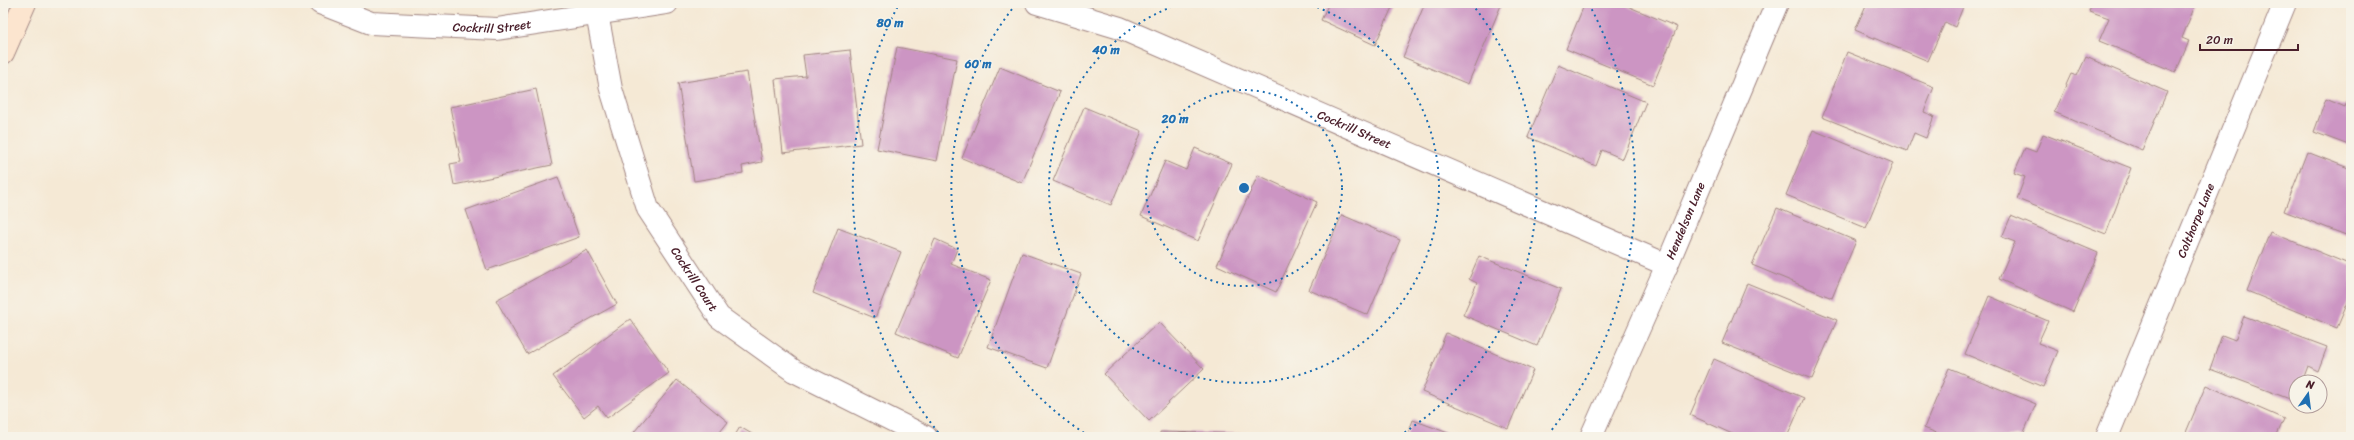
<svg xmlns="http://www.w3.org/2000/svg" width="2354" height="440" font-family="Sriracha,sans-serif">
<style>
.building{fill:#cc95c3}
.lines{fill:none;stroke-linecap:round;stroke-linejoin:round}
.minor-casing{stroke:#a08480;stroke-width:24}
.secondary-casing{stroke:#a08480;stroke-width:24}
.minor{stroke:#fff;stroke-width:22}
.secondary{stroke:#fce5cf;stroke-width:22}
.ring{fill:none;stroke:#1f6fb2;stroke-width:2;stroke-dasharray:2 4}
.labels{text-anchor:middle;stroke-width:3;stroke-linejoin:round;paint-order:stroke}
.street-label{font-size:12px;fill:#4a1f2b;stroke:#f7f3e8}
.centre{fill:#1f6fb2;stroke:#f7f3e8;stroke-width:2}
.ring-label{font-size:12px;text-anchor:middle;font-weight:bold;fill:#1f6fb2;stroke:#f7f3e8;stroke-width:3;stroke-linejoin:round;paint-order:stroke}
</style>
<rect width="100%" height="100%" fill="#f7f3e8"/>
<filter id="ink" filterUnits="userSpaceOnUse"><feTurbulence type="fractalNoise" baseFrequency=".025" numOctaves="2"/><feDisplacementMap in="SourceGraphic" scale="8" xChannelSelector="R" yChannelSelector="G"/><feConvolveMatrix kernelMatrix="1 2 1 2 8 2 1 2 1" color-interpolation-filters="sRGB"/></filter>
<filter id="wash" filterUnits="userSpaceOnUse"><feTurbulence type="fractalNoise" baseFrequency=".012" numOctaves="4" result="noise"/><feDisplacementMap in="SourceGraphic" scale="16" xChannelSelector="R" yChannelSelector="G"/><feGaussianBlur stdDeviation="0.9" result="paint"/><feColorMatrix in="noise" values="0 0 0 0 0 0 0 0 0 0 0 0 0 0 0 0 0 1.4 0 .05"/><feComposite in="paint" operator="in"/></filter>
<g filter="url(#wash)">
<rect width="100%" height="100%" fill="#f5e9d5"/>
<g id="blocks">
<!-- building -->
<g class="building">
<path d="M1329 3H1394L1375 45 1321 20Z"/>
<path d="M1425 3H1502L1468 84 1403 57Z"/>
<path d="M1585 3H1620L1677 27 1653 85 1566 49Z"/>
<path d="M1867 3H1953L1963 7 1955 27 1945 22 1928 61 1855 30Z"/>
<path d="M2092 3H2196L2182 38 2189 41 2176 72 2099 41 2109 18 2089 11Z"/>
<path d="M897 47 957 59 937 161 877 149Z"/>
<path d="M850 50 861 144 783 153 775 79 806 76 803 55Z"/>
<path d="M1847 52 1934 87 1924 112 1934 116 1926 138 1914 133 1907 151 1822 117Z"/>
<path d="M2086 57 2167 92 2142 150 2054 112 2071 74 2077 76Z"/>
<path d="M1558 65 1646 102 1623 159 1602 150 1596 166 1528 137Z"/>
<path d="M1000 67 1060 92 1022 183 962 158Z"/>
<path d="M747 72 762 162 742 166 743 173 694 181 678 83Z"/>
<path d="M536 89 552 165 454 185 450 164 461 162 450 107Z"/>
<path d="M2351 91V146L2314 132 2326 99 2345 107Z"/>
<path d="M1084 107 1142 131 1111 205 1053 181Z"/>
<path d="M1813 130 1893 163 1866 228 1786 195Z"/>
<path d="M2043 134 2131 168 2106 234 2017 199 2025 177 2014 173 2025 148 2036 152Z"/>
<path d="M1195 148 1232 164 1198 241 1141 216 1165 161 1186 170Z"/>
<path d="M2307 152 2351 169V237L2284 211Z"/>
<path d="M1258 175 1317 202 1276 292 1217 265Z"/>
<path d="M558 177 579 237 487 270 466 210Z"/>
<path d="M1777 208 1856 241 1832 298 1752 265Z"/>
<path d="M1342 215 1400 240 1368 315 1309 290Z"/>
<path d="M2011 216 2098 253 2073 312 1999 279 2015 242 2002 237Z"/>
<path d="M838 228 901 252 875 318 813 293Z"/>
<path d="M2270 232 2351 265V295L2337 328 2247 291Z"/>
<path d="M935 239 957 249 951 264 991 280 958 358 896 332Z"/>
<path d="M587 250 617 304 527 354 496 300Z"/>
<path d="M1022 253 1081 274 1047 368 988 347Z"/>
<path d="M1479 256 1561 289 1537 346 1463 315 1477 283 1469 279Z"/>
<path d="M1747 283 1837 320 1812 379 1722 343Z"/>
<path d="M1989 296 2048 321 2038 343 2058 351 2043 387 1965 354Z"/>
<path d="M2244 316 2327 347 2318 371 2308 366 2302 382H2296L2295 401 2210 369 2222 335 2235 340Z"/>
<path d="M630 319 669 373 607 418 598 406 584 417 553 376Z"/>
<path d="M1159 322 1204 369 1149 421 1104 374Z"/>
<path d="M1446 333 1533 370 1508 428 1422 392Z"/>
<path d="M1714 359 1804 398 1787 437H1739L1690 415Z"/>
<path d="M1949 368 2036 404 2022 437H1947L1924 428Z"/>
<path d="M677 380 728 422 716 437H630Z"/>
<path d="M2206 385 2284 419 2276 437H2184Z"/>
<path d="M1413 420 1459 437H1407Z"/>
<path d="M740 427 757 437H734Z"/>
<path d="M1160 432 1261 434V437H1160Z"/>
</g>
</g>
</g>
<g filter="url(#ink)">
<use href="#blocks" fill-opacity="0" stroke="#a08480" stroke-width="1"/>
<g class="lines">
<defs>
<g id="minor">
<path id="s1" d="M320 3 371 23 497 29 667 3"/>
<path id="s2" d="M595 3 611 89 648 209 719 317 794 371 926 437"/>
<path id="s3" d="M1037 3 1120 28 1667 265"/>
<path id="s4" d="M1591 437 1667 265 1777 3"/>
<path id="s5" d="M2107 437 2285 3"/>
</g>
<path id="secondary" d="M3 53 25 3"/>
</defs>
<!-- minor casing -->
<use href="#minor" class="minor-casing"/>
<!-- secondary casing -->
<use href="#secondary" class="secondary-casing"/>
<!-- minor -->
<use href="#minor" class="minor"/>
<!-- secondary -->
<use href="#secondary" class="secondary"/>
</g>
</g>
<!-- distance rings -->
<g class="ring">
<circle cx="1244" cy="188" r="98"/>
<path d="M1306 3A195 195 0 1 1 1182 3"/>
<path d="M1089 436A293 293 0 0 1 1016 4M1472 4A293 293 0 0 1 1399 436"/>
<path d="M942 437A391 391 0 0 1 899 4M1589 4A391 391 0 0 1 1546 437"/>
</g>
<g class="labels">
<!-- street labels -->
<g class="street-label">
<text dy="4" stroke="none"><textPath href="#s1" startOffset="176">Cockrill Street</textPath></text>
<text dy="4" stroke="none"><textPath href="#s3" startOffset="342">Cockrill Street</textPath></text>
<text dy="4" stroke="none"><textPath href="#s5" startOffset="234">Colthorpe Lane</textPath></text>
<text dy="4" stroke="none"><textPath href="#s4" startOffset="236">Hendelson Lane</textPath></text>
<text dy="4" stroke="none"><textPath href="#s2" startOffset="297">Cockrill Court</textPath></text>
</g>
</g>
<circle cx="1244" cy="188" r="6" class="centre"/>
<g class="ring-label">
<text x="890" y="27">80 m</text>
<text x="1106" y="54">40 m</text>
<text x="978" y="68">60 m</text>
<text x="1175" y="123">20 m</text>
</g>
<!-- margin -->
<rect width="2354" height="440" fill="none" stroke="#f7f3e8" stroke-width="16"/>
<!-- north arrow -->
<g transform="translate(2308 394) rotate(14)"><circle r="19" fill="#f7f3e8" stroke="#b29e9c"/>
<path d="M0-3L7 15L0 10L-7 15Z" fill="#1f6fb2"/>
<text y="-6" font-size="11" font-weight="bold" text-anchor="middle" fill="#4a1f2b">N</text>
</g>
<!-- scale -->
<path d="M2200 44v6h98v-6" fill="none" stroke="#4a1f2b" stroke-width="2"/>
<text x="2206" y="44" font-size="12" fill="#4a1f2b" stroke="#f7f3e8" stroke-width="3" paint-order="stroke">20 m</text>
</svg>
